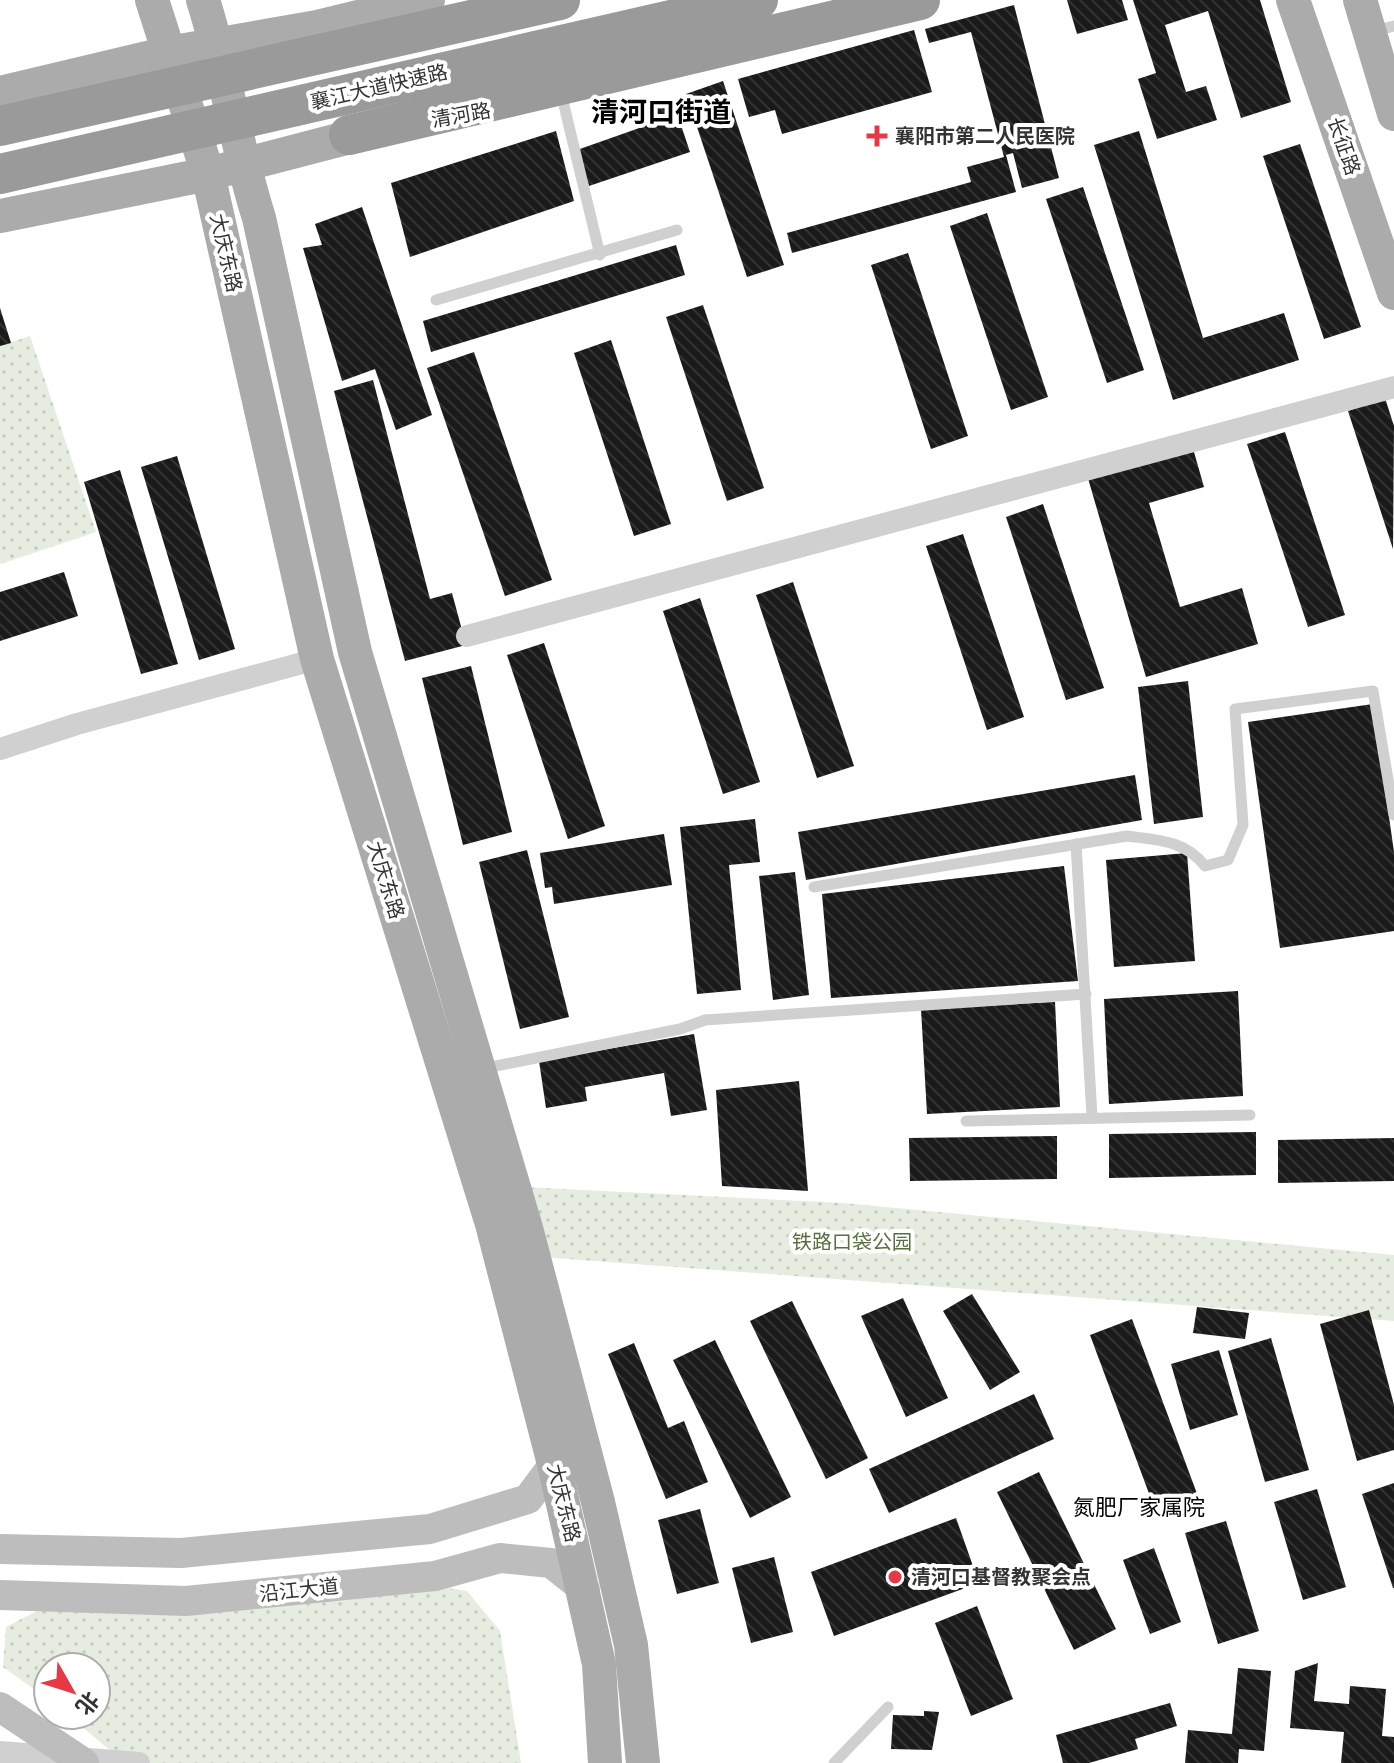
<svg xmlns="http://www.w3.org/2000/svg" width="1394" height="1763" font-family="'Fira Sans','Noto Sans SC',sans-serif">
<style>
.green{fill:url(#green-dots)}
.building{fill:url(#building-back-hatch)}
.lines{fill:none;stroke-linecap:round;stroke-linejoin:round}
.lane{stroke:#d0d0d0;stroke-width:11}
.street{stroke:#d0d0d0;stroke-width:22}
.secondary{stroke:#bdbdbd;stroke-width:30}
.primary{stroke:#ababab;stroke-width:34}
.highway{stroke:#9a9a9a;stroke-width:40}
.poi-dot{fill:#e63946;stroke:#fff;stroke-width:3}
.labels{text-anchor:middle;stroke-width:8;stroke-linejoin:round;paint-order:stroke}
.street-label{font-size:20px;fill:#333;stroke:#fff}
.poi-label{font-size:20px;font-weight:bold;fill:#333;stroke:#fff;text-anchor:start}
.park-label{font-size:20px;fill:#56703f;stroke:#fff}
.neighbourhood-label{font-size:22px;fill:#000;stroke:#fff}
.district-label{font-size:28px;font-weight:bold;fill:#000;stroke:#fff}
</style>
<defs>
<pattern id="green-dots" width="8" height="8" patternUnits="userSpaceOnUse" patternTransform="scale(2)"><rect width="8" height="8" fill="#e6ecdf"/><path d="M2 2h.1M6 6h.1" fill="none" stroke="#c6cbc0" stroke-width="1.8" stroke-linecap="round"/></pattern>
<pattern id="building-back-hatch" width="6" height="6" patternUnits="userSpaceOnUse" patternTransform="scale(2)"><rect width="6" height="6" fill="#1a1a1a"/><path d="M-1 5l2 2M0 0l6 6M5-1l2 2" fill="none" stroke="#333"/></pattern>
</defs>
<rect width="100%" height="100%" fill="#fff"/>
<!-- green -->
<g class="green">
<path d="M30 336 96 532 0 564V346Z"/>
<path d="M523 1187 843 1203 1394 1255V1321L542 1257Z"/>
<path d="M416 1583 467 1591 500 1631 521 1763H125L68 1715H96V1667H48V1699L3 1667 6 1627 50 1604Z"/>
</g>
<!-- building -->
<g class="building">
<path d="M1067 0H1122L1128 20 1077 34Z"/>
<path d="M1133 0H1260L1291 102 1241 118 1208 11 1165 25 1186 92 1206 86 1217 120 1157 139 1138 79 1156 73Z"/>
<path d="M1014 5 1059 178 1022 188 1013 153 1006 155 1016 192 792 253 787 233 971 182 967 167 1004 157 971 32 929 43 925 29Z"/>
<path d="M914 30 932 92 782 134 775 110 749 117 738 79Z"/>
<path d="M723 81 784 265 747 277 686 94Z"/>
<path d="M673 101 690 152 589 186 577 150 645 126 641 112Z"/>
<path d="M556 131 574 201 410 257 391 183Z"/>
<path d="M1139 131 1203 338 1284 313 1299 360 1173 400 1094 145Z"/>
<path d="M1300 144 1361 327 1324 339 1263 156Z"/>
<path d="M1083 187 1144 370 1107 383 1046 199Z"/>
<path d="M362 207 432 415 396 430 375 369 342 381 303 248 322 245 315 224Z"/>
<path d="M987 213 1048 397 1011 410 950 226Z"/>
<path d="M676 245 685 275 431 352 423 321Z"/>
<path d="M908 253 968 436 931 449 871 265Z"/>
<path d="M703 305 764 488 727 501 666 317Z"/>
<path d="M0 308 11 343 0 346Z"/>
<path d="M611 340 671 524 634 536 574 353Z"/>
<path d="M474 352 552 580 505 596 427 368Z"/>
<path d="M373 380 430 599 452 593 466 645 405 661 334 391Z"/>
<path d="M1385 398 1394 426 1393 549 1348 411Z"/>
<path d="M1285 432 1345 615 1308 627 1247 444Z"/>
<path d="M1192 445 1204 487 1149 503 1180 607 1242 588 1258 644 1146 677 1087 475Z"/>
<path d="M177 456 235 649 199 660 141 467Z"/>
<path d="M120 470 178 664 141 674 84 482Z"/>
<path d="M1043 504 1104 688 1066 700 1006 517Z"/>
<path d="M963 534 1024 717 987 730 926 546Z"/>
<path d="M64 572 78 616 0 641V592Z"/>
<path d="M793 582 854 766 817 778 756 595Z"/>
<path d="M700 598 760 782 723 794 663 611Z"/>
<path d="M544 643 605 826 568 839 507 655Z"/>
<path d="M471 666 512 832 463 845 422 678Z"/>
<path d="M1188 681 1203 817 1154 824 1138 687Z"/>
<path d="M1373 704 1394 852V931L1280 948 1248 722Z"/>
<path d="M1135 775 1142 820 806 880 798 832Z"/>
<path d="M755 819 760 862 729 865 741 990 697 994 680 827Z"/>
<path d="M664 834 672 885 554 904 552 887 545 888 540 853Z"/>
<path d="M527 850 569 1017 520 1029 479 862Z"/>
<path d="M1187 853 1195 961 1114 967 1106 860Z"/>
<path d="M1064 866 1078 981 831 998 822 894Z"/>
<path d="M795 872 809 995 773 1000 759 876Z"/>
<path d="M1238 991 1243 1096 1109 1104 1104 999Z"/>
<path d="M1055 1002 1060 1107 927 1114 921 1009Z"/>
<path d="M694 1034 707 1110 671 1116 664 1073 585 1087 587 1101 546 1108 539 1061Z"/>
<path d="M799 1081 808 1191 722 1186 716 1090Z"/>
<path d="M1256 1132V1175L1109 1178V1134Z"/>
<path d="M1057 1136V1179L910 1181 909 1138Z"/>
<path d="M1394 1138V1181L1278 1183V1140Z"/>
<path d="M972 1294 1020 1372 990 1390 943 1311Z"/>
<path d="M903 1298 948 1398 906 1417 861 1316Z"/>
<path d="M792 1301 868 1458 826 1479 750 1321Z"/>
<path d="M1197 1307 1249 1313 1245 1339 1193 1333Z"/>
<path d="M1369 1310 1394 1405V1450L1357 1461 1320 1324Z"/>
<path d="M1132 1319 1199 1499 1157 1515 1090 1335Z"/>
<path d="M1271 1338 1309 1470 1265 1482 1228 1351Z"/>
<path d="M715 1340 791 1497 750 1518 673 1360Z"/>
<path d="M634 1343 668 1428 684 1421 708 1482 666 1499 608 1354Z"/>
<path d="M1219 1350 1238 1415 1190 1430 1171 1364Z"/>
<path d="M1034 1394 1054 1439 889 1513 869 1469Z"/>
<path d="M1039 1472 1116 1629 1074 1650 997 1492Z"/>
<path d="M1394 1483V1588H1393L1362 1494Z"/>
<path d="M1317 1489 1346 1587 1303 1600 1274 1502Z"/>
<path d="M700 1509 719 1583 677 1594 658 1520Z"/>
<path d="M956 1518 979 1583 834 1636 811 1572Z"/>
<path d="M1226 1521 1259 1631 1218 1644 1185 1533Z"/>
<path d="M1154 1548 1181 1622 1150 1634 1123 1560Z"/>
<path d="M774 1557 793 1632 751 1643 732 1568Z"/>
<path d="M977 1606 1013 1699 971 1716 935 1623Z"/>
<path d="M1318 1663 1314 1701 1349 1704 1350 1686 1386 1689 1382 1736 1394 1737V1763H1341L1344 1732 1290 1728 1295 1671Z"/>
<path d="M1238 1668 1271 1671 1264 1751 1239 1749 1238 1763H1185L1188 1730 1232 1734Z"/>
<path d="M1170 1703 1177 1726 1135 1739 1138 1749 1089 1763H1063L1056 1735Z"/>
<path d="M924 1711 939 1712 932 1750 891 1749 893 1715 924 1716Z"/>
</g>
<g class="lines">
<!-- lane -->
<g class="lane">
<path d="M1374 31 1394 26"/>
<path d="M562 97 600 255"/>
<path d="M436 300 677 230"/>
<path d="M1076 844 1092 1116"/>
<path d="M814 887 1127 836C1157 840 1185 840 1205 866L1228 860 1243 825 1235 709 1373 691 1394 815"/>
<path d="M481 1069 680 1029 705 1020 1086 994"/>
<path d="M966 1121 1250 1115"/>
<path d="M834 1763 888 1707"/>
</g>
<!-- street -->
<g class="street">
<path d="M467 636 1394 387"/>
<path d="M0 749 77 724 317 659"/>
<path d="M0 1752 139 1763"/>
</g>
<!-- secondary -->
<g class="secondary">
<path d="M0 1549 181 1553 430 1529 528 1499 554 1464"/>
<path d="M0 1595 186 1601 435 1576 500 1558 551 1563 585 1590"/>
<path d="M0 1707 84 1763"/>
</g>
<!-- primary -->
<g class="primary">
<path d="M152 0 208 174 317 659 492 1224 554 1464 599 1664 605 1763"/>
<path d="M203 0C226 72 236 146 259 218L355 652 526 1228 598 1502 631 1645 643 1763"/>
<path d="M1293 0 1394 293"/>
<path d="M1360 0 1394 114"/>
<path d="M0 93 168 53 317 27 428 0"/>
<path d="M0 216 208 174 373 131"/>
</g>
<!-- highway -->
<g class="highway">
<path d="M0 126 560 0"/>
<path d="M349 135 920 0"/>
<path d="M0 174 758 0"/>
</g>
</g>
<!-- markers -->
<g class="poi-dot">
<path d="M873 124h8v8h8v8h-8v8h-8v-8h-8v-8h8z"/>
<circle cx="895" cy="1577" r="8"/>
</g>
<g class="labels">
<!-- street labels -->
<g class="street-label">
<text transform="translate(379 87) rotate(-13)" y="7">襄江大道快速路</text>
<text transform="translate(461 115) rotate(-10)" y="7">清河路</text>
<text transform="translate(1344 146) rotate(71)" y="7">长征路</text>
<text transform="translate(226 253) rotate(77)" y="7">大庆东路</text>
<text transform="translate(386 880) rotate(73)" y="7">大庆东路</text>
<text transform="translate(564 1503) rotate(76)" y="7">大庆东路</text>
<text transform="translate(299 1590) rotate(-6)" y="7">沿江大道</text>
</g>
<!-- poi labels -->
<g class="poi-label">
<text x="895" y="143">襄阳市第二人民医院</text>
<text x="911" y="1584">清河口基督教聚会点</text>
</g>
<!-- park labels -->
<g class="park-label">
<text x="852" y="1249">铁路口袋公园</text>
</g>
<!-- neighbourhood labels -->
<g class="neighbourhood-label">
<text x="1139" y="1515">氮肥厂家属院</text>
</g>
<!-- district labels -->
<g class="district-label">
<text x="661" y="122">清河口街道</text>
</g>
</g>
<!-- north arrow -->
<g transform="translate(72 1691) rotate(129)"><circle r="38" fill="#ffffff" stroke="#adadad" stroke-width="2"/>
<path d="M0-6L14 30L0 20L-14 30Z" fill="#e63946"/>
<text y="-12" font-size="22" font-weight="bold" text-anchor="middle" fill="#333333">北</text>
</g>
</svg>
